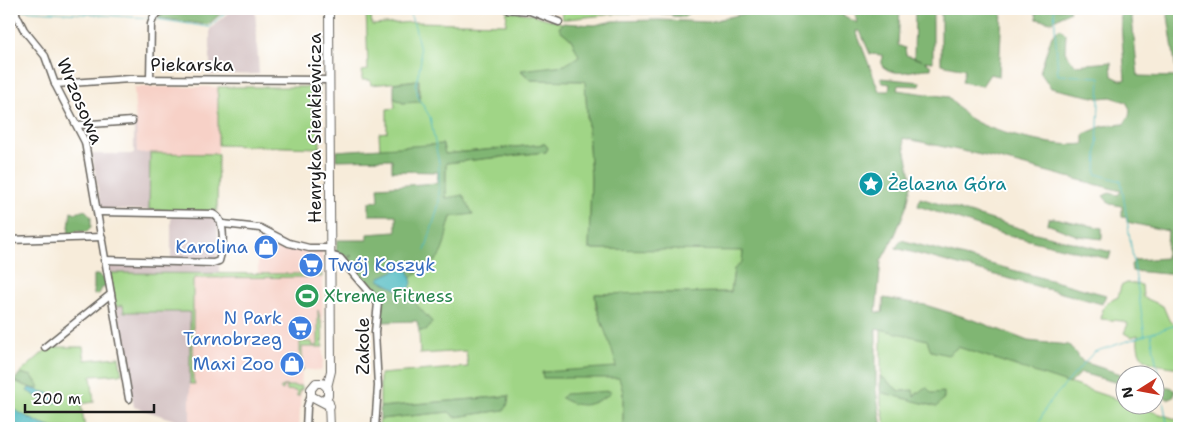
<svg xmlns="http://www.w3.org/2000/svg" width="1188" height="437" font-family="'Shantell Sans',sans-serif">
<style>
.built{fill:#f7d1c7}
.industrial{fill:#d2bfc0}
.green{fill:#a0d586;stroke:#5e7851}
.forest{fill:#80b673;stroke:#4e6948}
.water{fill:#48b8bf;stroke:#326a6e}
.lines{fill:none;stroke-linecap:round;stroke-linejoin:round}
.stream{stroke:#48b8bf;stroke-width:1}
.minor-casing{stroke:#69655e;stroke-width:9}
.major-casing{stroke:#69655e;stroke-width:10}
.minor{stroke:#fff;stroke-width:6}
.major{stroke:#fff;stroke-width:8}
.labels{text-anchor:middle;stroke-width:4;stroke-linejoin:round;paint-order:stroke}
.street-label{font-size:18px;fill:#1c1c1c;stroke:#fff}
.culture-label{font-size:18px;fill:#0d838f;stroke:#fff;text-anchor:start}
.shop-label{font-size:18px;fill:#366cbe;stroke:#fff;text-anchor:end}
.leisure-label{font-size:18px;fill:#27864d;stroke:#fff;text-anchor:start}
</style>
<rect width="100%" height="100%" fill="#fff"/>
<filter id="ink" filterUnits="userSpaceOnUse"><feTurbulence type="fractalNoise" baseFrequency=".02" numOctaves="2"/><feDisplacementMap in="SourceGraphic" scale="10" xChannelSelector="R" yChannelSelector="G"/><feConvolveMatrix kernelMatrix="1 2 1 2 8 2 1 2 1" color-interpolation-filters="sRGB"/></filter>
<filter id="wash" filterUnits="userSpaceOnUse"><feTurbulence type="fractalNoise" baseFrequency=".0096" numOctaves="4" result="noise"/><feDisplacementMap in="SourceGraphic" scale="20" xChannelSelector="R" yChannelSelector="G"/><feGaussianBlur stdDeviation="1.12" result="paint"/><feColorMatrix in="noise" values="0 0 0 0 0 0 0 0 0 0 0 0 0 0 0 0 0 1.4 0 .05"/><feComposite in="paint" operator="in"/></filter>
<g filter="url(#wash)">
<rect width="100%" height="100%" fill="#f7ecda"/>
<!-- built -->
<g class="built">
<path d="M134 87H218V154L137 153Z"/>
<path d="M258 229 283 244 305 249 322 250 323 362 321 371 302 369 299 428H190V312H124L116 307 110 273 258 274Z"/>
</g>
<!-- industrial -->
<g class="industrial">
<path d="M232 9H255L259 74 210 75V29Z"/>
<path d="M134 122H136L137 153H150L149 210 101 209 92 154H134Z"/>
<path d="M171 215 215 216 218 219 217 259H171Z"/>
<path d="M107 263 219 264V274L109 273Z"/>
<path d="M123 305 124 312H190V425L134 407 116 307Z"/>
</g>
<!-- green -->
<g class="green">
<path d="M366 9H370L372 25 414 22 506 24 507 11 530 14 562 23 559 29 571 39 580 56 566 65 521 71 531 80 585 81 591 179 589 249 743 250 742 262 734 269 731 292 595 294 596 307 613 348 623 392V428H378L380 419 449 412 455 417 503 410 508 396 380 407V374L468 367 466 351 420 354 419 331 427 330 432 322C421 309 401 295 402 277L444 241 451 217 446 198V163L546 152 548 148 545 144 444 154 443 145 380 150 379 133 387 132V109L395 108 394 98 403 103 420 96 419 80 371 85 370 80H362V71L368 70Z"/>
<path d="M561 9H670L671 14 623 13 568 19H562Z"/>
<path d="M218 87H319L320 148 218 145Z"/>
<path d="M150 153 218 154 217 211 149 210Z"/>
<path d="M110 273 322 274V277L195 278 193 281V379L195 384H190V312H124L123 305 116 307Z"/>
<path d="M1127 283 1142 285 1143 297 1163 306 1169 320 1179 327V368C1156 364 1135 366 1138 335L1131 337 1124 333 1128 324 1122 321 1101 319C1102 306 1107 302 1118 297L1121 286Z"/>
<path d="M318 310 322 325 323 347H302V368L304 369 300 371V342H312L313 346 318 345Z"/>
<path d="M881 329C965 344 1045 376 1125 402L1126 404 1132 405 1179 420V428H886L881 404Z"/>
<path d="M55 342V347H83L85 360 119 357 122 374 91 376 94 402 81 404 85 428H9V388L14 381 34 389 40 387 32 376 20 373Z"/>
<path d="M282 386H302V390H299V396H297L296 391 286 390V386H283V390L280 389Z"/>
</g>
<!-- forest -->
<g class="forest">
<path d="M168 9H226L208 25 158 18 161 12Z"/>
<path d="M670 9H690L691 11 685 17 672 16Z"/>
<path d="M763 9 834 10 857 23 854 9H900L898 45 905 48 906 55 922 60 914 58 915 9H933V62L924 61 931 66V69C914 68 897 79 882 66V55L870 54 860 31H856L879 91H889L890 84 883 83 880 78 920 82V86L898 85 897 90 949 97C956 104 963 115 971 119 995 134 1057 148 1084 144V134L1103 126 1124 124 1129 116 1130 109 1126 102 1111 97 1098 98 1051 88 1040 72 1052 35 1060 28 1066 34 1065 52 1075 65 1111 62 1112 76 1120 80H1125L1120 9H1131L1138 76 1177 77 1167 9H1179V275L1132 271 1131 265 1135 260 1166 258 1168 231 1127 222V218L1122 217V206L1110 204 1103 196 1109 193 1118 195 1121 191 999 159 903 138 912 181 907 205 895 235 881 261 876 312 882 313 884 298 925 305 974 320 1028 341 1069 345 1083 362 1121 374 1118 383 1081 373 1070 384 958 347 948 355 931 351 927 340 876 328V390L882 428H623V392L619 378H543L542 372 616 367C612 341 597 320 595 294L731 292 734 269 742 262 743 251 589 249 591 179 585 81 531 80 521 70 565 65 579 56 571 39 559 29 562 23 595 25 613 21 659 20 708 22Z"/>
<path d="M941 9H1002L999 76 990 74 982 86 962 82 965 69 941 64Z"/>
<path d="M1035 9H1069L1070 11 1051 22 1037 19Z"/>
<path d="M419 80 418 84 420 102 403 103 394 98V83Z"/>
<path d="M443 144 445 154 545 144 548 148 546 152 446 163V198L463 195 473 214 451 217C446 230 446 249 437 259 427 271 412 274 402 285L408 295 432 322 427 330 419 331 417 321 382 322 380 302 346 263 347 258 352 256H336L337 240H367V234L396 232V215H369V202L379 201 378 187 437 183 438 172 392 171V159L336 160V151Z"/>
<path d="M920 198 1032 232 1111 252 1109 259 999 233 918 206Z"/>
<path d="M85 210 91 216V227L87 232 76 231 68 236 71 211 76 213Z"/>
<path d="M1054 218 1102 228V239L1078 236 1047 224 1048 219Z"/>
<path d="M901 240 1106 295 1102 304 896 248Z"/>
<path d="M94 275H100L106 281V287L102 288 99 294 94 295Z"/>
<path d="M20 373 32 376 40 388 34 389 14 381Z"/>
<path d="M880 375 899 391 913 390 914 396 924 388H927L932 393 944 392V398L937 407 880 392Z"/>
<circle cx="1169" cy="393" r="6"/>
<path d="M610 391V394C591 405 582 410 561 398L565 394Z"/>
<path d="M509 396 508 404 504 410 455 417 449 412 380 419V407Z"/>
</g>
<!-- water -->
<g class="water">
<path d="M398 269 409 271 412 283 409 290H398L379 280 380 277Z"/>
<path d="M29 388 56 395 58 400 56 403 43 400 27 391Z"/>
<path d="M9 407 41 424 54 428H20L9 415Z"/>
</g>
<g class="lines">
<!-- stream -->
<g class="stream">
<path d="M408 9 415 27 420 51 421 60 416 85 418 97 430 117 439 163V204L425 251"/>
<path d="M814 9 834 11 836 9"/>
<path d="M1054 9 1058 75 1100 77 1096 174 1121 181 1145 336"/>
<path d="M19 10 150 18"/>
<path d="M156 19 209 27 229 9"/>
<path d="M1151 334 1168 428"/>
<path d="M1036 428 1048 404 1094 352 1179 324"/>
</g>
</g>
</g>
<g filter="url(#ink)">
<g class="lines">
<defs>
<g id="minor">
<path d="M507 9 530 11 559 22"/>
<path d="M16 14 24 30 45 56 55 84 85 142 129 399"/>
<path d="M9 17 16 14V9"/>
<path d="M150 80 151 24 154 16 164 9"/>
<path d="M55 84 130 79 329 80"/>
<path d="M78 125 132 121"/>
<path d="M99 212 213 214C227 220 223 248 219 261L213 263 104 260"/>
<path d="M223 224 260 228 289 243 309 248H330"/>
<path d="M9 240 102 237"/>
<path d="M330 255 340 258 378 303 375 332 378 386 375 428"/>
<path d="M45 347 111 294"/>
<path d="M306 428 307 407 311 394"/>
</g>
<g id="major">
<path d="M327 387 331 371 329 9"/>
<path d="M322 401 328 396V388L322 383H316L311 389V396L330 406"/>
<path d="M329 403 330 428"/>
</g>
</defs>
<!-- minor casing -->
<use href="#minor" class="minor-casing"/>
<!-- major casing -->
<use href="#major" class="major-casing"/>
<!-- minor -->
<use href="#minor" class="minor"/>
<!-- major -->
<use href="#major" class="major"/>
</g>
</g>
<!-- icons -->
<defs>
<symbol id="sight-disc" viewBox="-11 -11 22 22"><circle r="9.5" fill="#0f9aa8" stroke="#fff"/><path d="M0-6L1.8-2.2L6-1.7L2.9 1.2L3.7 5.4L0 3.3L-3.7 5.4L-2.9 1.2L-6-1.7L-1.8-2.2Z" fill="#fff"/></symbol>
<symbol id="shop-disc" viewBox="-11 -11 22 22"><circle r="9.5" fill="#3f7fe0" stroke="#fff"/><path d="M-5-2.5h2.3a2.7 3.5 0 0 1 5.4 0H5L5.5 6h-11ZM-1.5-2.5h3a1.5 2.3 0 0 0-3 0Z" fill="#fff"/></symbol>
<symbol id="supermarket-disc" viewBox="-11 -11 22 22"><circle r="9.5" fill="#3f7fe0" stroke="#fff"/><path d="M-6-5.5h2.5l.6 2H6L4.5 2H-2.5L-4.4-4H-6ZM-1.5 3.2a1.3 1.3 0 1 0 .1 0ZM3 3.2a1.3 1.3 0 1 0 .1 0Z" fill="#fff"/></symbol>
<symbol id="stadium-disc" viewBox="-11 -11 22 22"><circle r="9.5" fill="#2e9e5b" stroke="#fff"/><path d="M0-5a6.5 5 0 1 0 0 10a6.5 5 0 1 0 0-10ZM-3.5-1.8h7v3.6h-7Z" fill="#fff"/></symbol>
</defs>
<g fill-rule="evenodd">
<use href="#sight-disc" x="857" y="170" width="28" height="28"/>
<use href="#shop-disc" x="252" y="233" width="28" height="28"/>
<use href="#supermarket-disc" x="297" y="251" width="28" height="28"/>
<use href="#stadium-disc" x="293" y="282" width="28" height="28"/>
<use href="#supermarket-disc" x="286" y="314" width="28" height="28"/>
<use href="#shop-disc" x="278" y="350" width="28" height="28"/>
</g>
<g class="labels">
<!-- street labels -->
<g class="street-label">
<text x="192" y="71">Piekarska</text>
<text transform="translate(80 101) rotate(67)" y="6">Wrzosowa</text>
<text transform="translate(315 128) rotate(-90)" y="6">Henryka Sienkiewicza</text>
<text transform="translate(363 346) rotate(-90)" y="6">Zakole</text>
</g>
<!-- culture labels -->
<g class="culture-label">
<text x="888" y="190">Żelazna Góra</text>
</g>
<!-- shop labels -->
<g class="shop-label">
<text x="248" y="253">Karolina</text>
<text x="328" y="271" text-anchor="start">Twój Koszyk</text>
<text x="282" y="324">N Park<tspan x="282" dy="21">Tarnobrzeg</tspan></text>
<text x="274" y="370">Maxi Zoo</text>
</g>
<!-- leisure labels -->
<g class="leisure-label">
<text x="324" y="302">Xtreme Fitness</text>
</g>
</g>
<!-- margin -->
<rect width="1188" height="437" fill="none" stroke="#fff" stroke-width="30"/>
<!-- north arrow -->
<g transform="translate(1140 390) rotate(259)"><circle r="24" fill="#ffffff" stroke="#a4a4a4"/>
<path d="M0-4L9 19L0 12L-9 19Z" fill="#c8321e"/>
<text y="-8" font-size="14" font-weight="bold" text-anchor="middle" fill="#1c1c1c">N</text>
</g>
<!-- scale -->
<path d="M25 404v8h129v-8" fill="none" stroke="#1c1c1c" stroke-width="2.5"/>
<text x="32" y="404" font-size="15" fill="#1c1c1c" stroke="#ffffff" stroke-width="4" paint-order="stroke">200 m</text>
</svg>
